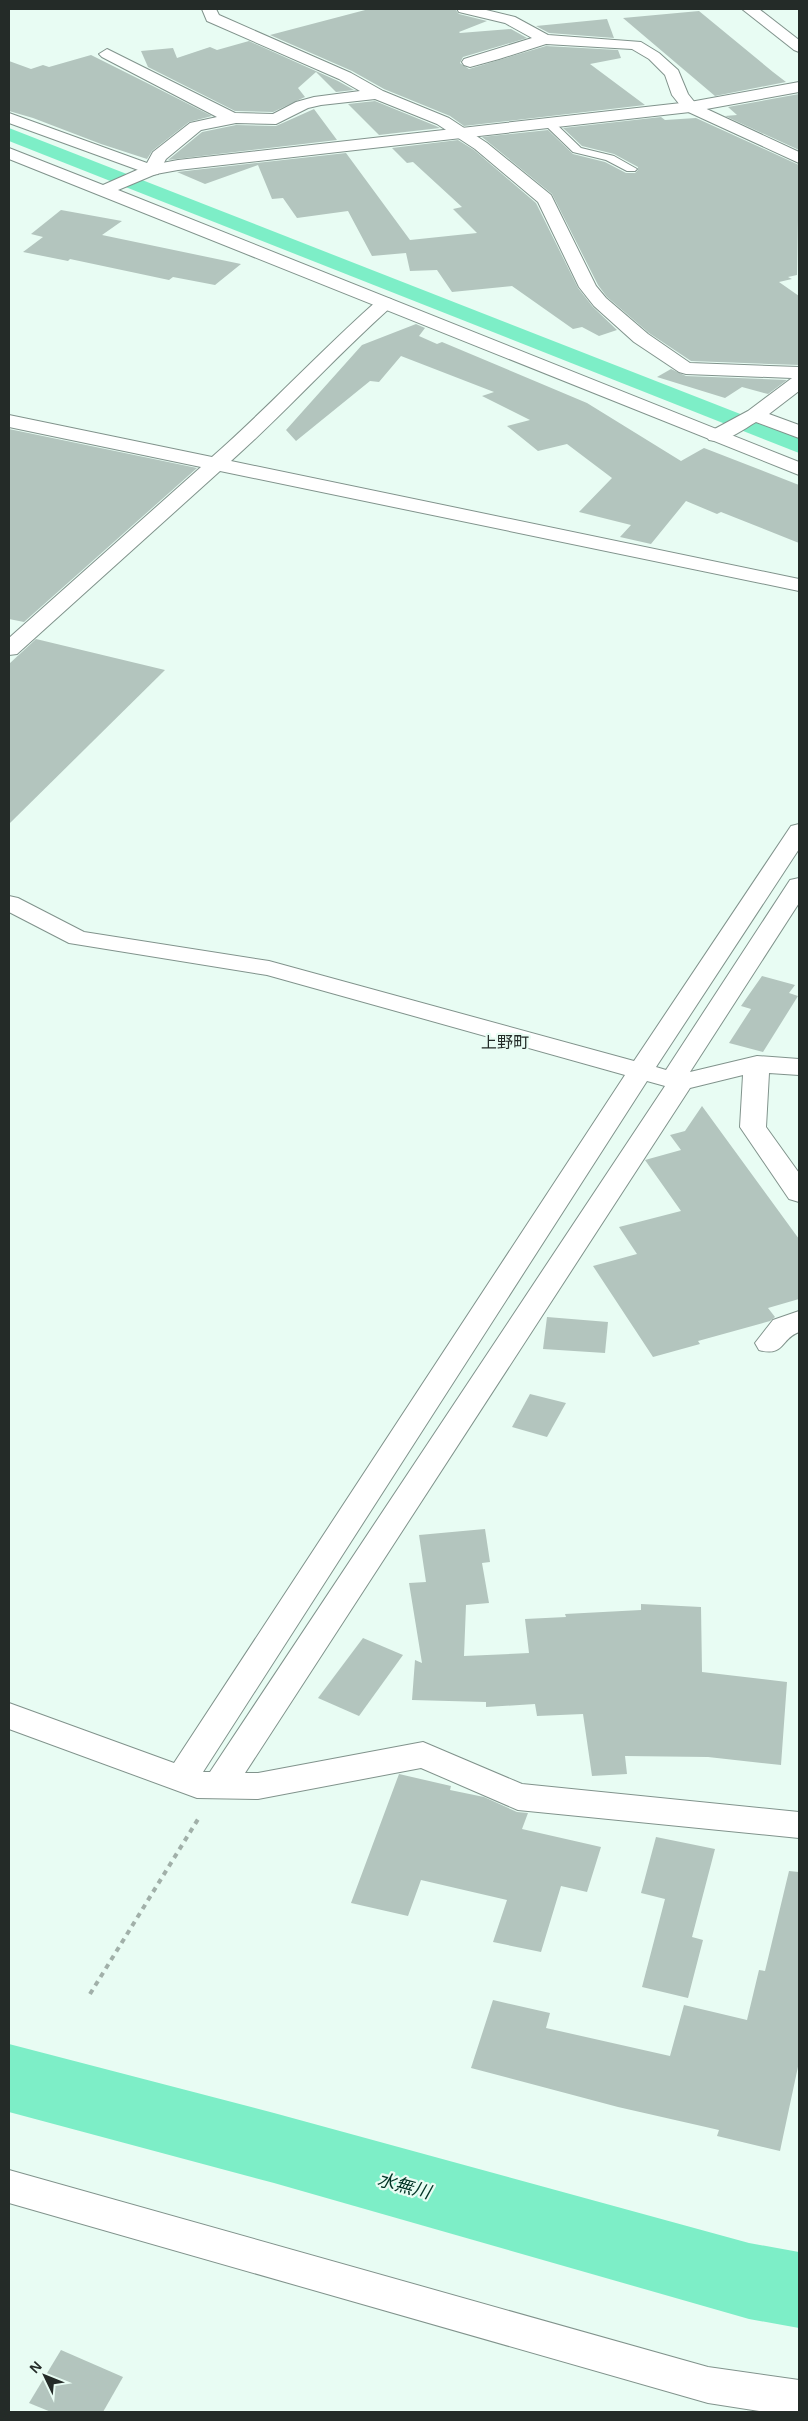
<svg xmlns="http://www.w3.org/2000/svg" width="808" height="2421" font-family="Helvetica,'Noto Sans JP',sans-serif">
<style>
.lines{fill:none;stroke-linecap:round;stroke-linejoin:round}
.canal{fill:#7deec7;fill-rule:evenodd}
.river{fill:#7deec7;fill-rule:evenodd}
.building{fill:#b3c5be}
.lane-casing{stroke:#81938c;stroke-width:2}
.street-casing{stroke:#81938c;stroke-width:2}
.secondary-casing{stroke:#81938c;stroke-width:2}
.primary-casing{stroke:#81938c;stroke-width:2}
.path{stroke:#a1b0a9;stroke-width:4;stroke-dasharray:5 5;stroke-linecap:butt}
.lane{fill:#fff;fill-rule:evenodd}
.street{fill:#fff;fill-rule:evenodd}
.secondary{fill:#fff;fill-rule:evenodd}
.primary{fill:#fff;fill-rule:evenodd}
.labels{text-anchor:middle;stroke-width:4.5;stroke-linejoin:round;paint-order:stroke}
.quarter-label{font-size:16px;fill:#242b28;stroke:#e8fcf3}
.near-water-label{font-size:18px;font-style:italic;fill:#003324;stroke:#e8fcf3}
</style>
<rect width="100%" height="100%" fill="#e8fcf3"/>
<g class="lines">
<!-- canal -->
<path class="canal" d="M9 128 799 437V453L9 141Z"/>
<!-- river -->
<path class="river" d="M9 2044 274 2113 749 2243 799 2252V2328L749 2319 274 2183 9 2112Z"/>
</g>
<!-- building -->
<g class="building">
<path d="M369 9H455L459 14 487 21 459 32 460 33 511 29 527 38 463 57 460 63 469 69 546 46 618 50 621 58 590 64 645 105 464 126 450 116 384 89 352 71 270 35Z"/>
<path d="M699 11 773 72 786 82 715 96 623 18Z"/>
<path d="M607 19 614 38 549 33 536 26Z"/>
<path d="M249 41 338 81 354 90 336 92 316 72 298 88 305 97 273 112 235 111 148 67 141 51 173 48 177 58 210 47 217 50Z"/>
<path d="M91 55 147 83 212 116 189 122 152 151 147 159 101 144 33 118 9 111V61L31 69 43 65 49 67Z"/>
<path d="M799 94V150L725 116 737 115 728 107Z"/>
<path d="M375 101 436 126 440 128 379 135 348 104Z"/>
<path d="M314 109 337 140 168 160 202 132 236 125 276 126Z"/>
<path d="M661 117 665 120 696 118 799 165 797 275 788 277 792 279 779 282 799 296V365L691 361 649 333 607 297 598 285 552 194 482 137 548 130 573 154 605 162 626 173H635L638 170V167L614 154 582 146 563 128Z"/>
<path d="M458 140 474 150 536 203 578 288 593 307 617 330 599 336 582 327 573 329 512 286 452 292 437 270 410 271 406 253 372 256 348 211 297 218 283 198 272 199 258 165 205 184 177 172 346 153 410 240 477 233 453 209 462 207 413 162 407 163 392 148Z"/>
<path d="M61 210 122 221 102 235 241 264 215 285 173 277 169 280 70 259 68 261 23 252 43 237 31 234Z"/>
<path d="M416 324 425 328 419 336 437 344 442 342 587 403 681 461 704 448 799 485V543L721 512 717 514 686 501 651 544 620 537 631 525 579 512 612 478 567 444 538 451 507 426 530 420 482 396 494 392 401 356 379 382 370 381 296 441 286 430 362 345Z"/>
<path d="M671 369 686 376 787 380 768 394 742 387 725 398 657 377Z"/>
<path d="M9 429 197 468 24 622 9 619Z"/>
<path d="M36 639 165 670 9 824V664Z"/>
<path d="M762 976 795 985 789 993 798 996 763 1052 729 1043 751 1009 741 1006Z"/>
<path d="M702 1106 799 1239V1299L768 1308 775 1317 770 1321 698 1341 700 1344 653 1357 593 1266 637 1254 619 1227 681 1211 645 1160 681 1150 670 1135 685 1131Z"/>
<path d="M547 1317 608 1322 605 1353 543 1349Z"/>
<path d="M530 1394 566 1403 547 1437 512 1427Z"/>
<path d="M485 1529 490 1562 482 1563 489 1603 466 1605 464 1656 529 1653 525 1619 566 1617 565 1614 641 1610V1604L701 1607 702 1672 787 1682 781 1765 708 1757 625 1756 627 1774 592 1776 583 1714 537 1716 535 1704 486 1707V1702L412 1700 415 1660 422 1663 409 1583 426 1582 419 1535Z"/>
<path d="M363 1638 403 1655 359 1716 318 1698Z"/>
<path d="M399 1774 451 1786 450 1790 484 1797 517 1812 528 1813 522 1829 601 1847 587 1892 561 1886 541 1952 493 1942 507 1900 421 1880 408 1916 351 1903Z"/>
<path d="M656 1837 715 1849 692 1937 703 1940 688 1998 642 1987 665 1899 641 1893Z"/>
<path d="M789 1871 799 1872V2062L780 2151 717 2136 719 2130 618 2107 471 2068 493 2000 550 2013 546 2028 670 2056 684 2005 747 2020 759 1970 765 1971Z"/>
<path d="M61 2350 123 2377 103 2412H51L29 2403Z"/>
</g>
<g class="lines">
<defs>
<path id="lane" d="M549 120 553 121 581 148 614 156 637 169 635 171H627L606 160 573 152 545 125 543 123Z"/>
<g id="street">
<path d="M202 9H216L219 15 351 73 383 91 449 118 487 143 551 195 596 286 606 298 648 334 690 363 799 367V391L769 414 799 425V438L756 422C742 430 725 444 709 440L706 436 709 432 748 411 792 378 686 374 679 372 634 342 594 306 579 287 538 202 475 149 437 124 375 99 321 105 308 108 276 124 236 123 201 130 166 159 158 174 152 175 9 123V113L147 163 153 152 190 123 217 117 102 57 99 54 107 49 235 113 273 114 296 102 314 97 360 91 339 79 207 21Z"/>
<path d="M457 9H482L515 17 548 35 641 42 659 53 678 70 688 94 696 104 799 152V163L684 110 672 95 665 75 649 59 632 49 546 44 499 59 470 67 464 65 462 62 464 59 532 38 505 23 459 12Z"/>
<path d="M385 298 391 299 394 303 391 307C336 356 286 412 231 461L799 579V591L220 471 17 654 9 655V638L201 467 9 427V415L212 457C270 406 321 350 379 299Z"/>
<path d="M799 824V849L656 1067 666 1070 790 880 799 878V903L690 1072 757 1056 799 1059V1075L769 1073 766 1127 799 1173V1202L789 1199 740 1127 743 1075 690 1088 245 1773H258L423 1742 522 1784 799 1812V1838L518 1810 421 1768 258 1799 197 1798 9 1729V1703L174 1763 625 1075 267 975 69 943 9 912V896L18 898 84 932 269 961 634 1061 791 826ZM647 1081 665 1086 210 1772H203Z"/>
<path d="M799 1311V1332C780 1339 785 1357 759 1350L755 1343 773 1320Z"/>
<path d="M9 2170 708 2367 799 2380V2412H765L708 2403 9 2203Z"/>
</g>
<path id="secondary" d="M799 82V92L690 112 178 170 156 174 118 190 799 462V475L9 159V148L103 185 146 166 178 160 690 102Z"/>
<path id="primary" d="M742 9H759L799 40V52L794 50Z"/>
</defs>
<!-- lane casing -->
<use href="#lane" class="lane-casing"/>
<!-- street casing -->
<use href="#street" class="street-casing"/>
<!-- secondary casing -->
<use href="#secondary" class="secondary-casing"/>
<!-- primary casing -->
<use href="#primary" class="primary-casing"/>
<!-- path -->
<path class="path" d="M90 1994 200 1816"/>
<!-- lane -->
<use href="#lane" class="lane"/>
<!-- street -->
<use href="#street" class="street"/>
<!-- secondary -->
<use href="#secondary" class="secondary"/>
<!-- primary -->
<use href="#primary" class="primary"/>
</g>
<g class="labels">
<!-- quarter labels -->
<g class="quarter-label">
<text x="505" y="1048">上野町</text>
</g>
<!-- near-water labels -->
<g class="near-water-label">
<text transform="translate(404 2186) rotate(15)" y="6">水無川</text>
</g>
</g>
<!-- border -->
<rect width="808" height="2421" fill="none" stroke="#242b28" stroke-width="20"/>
<!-- north arrow -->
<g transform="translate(45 2376) rotate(313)" stroke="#e8fcf3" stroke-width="4" paint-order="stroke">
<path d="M0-4L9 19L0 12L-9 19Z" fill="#242b28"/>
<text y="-8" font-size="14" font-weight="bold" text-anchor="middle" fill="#242b28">N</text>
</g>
</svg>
